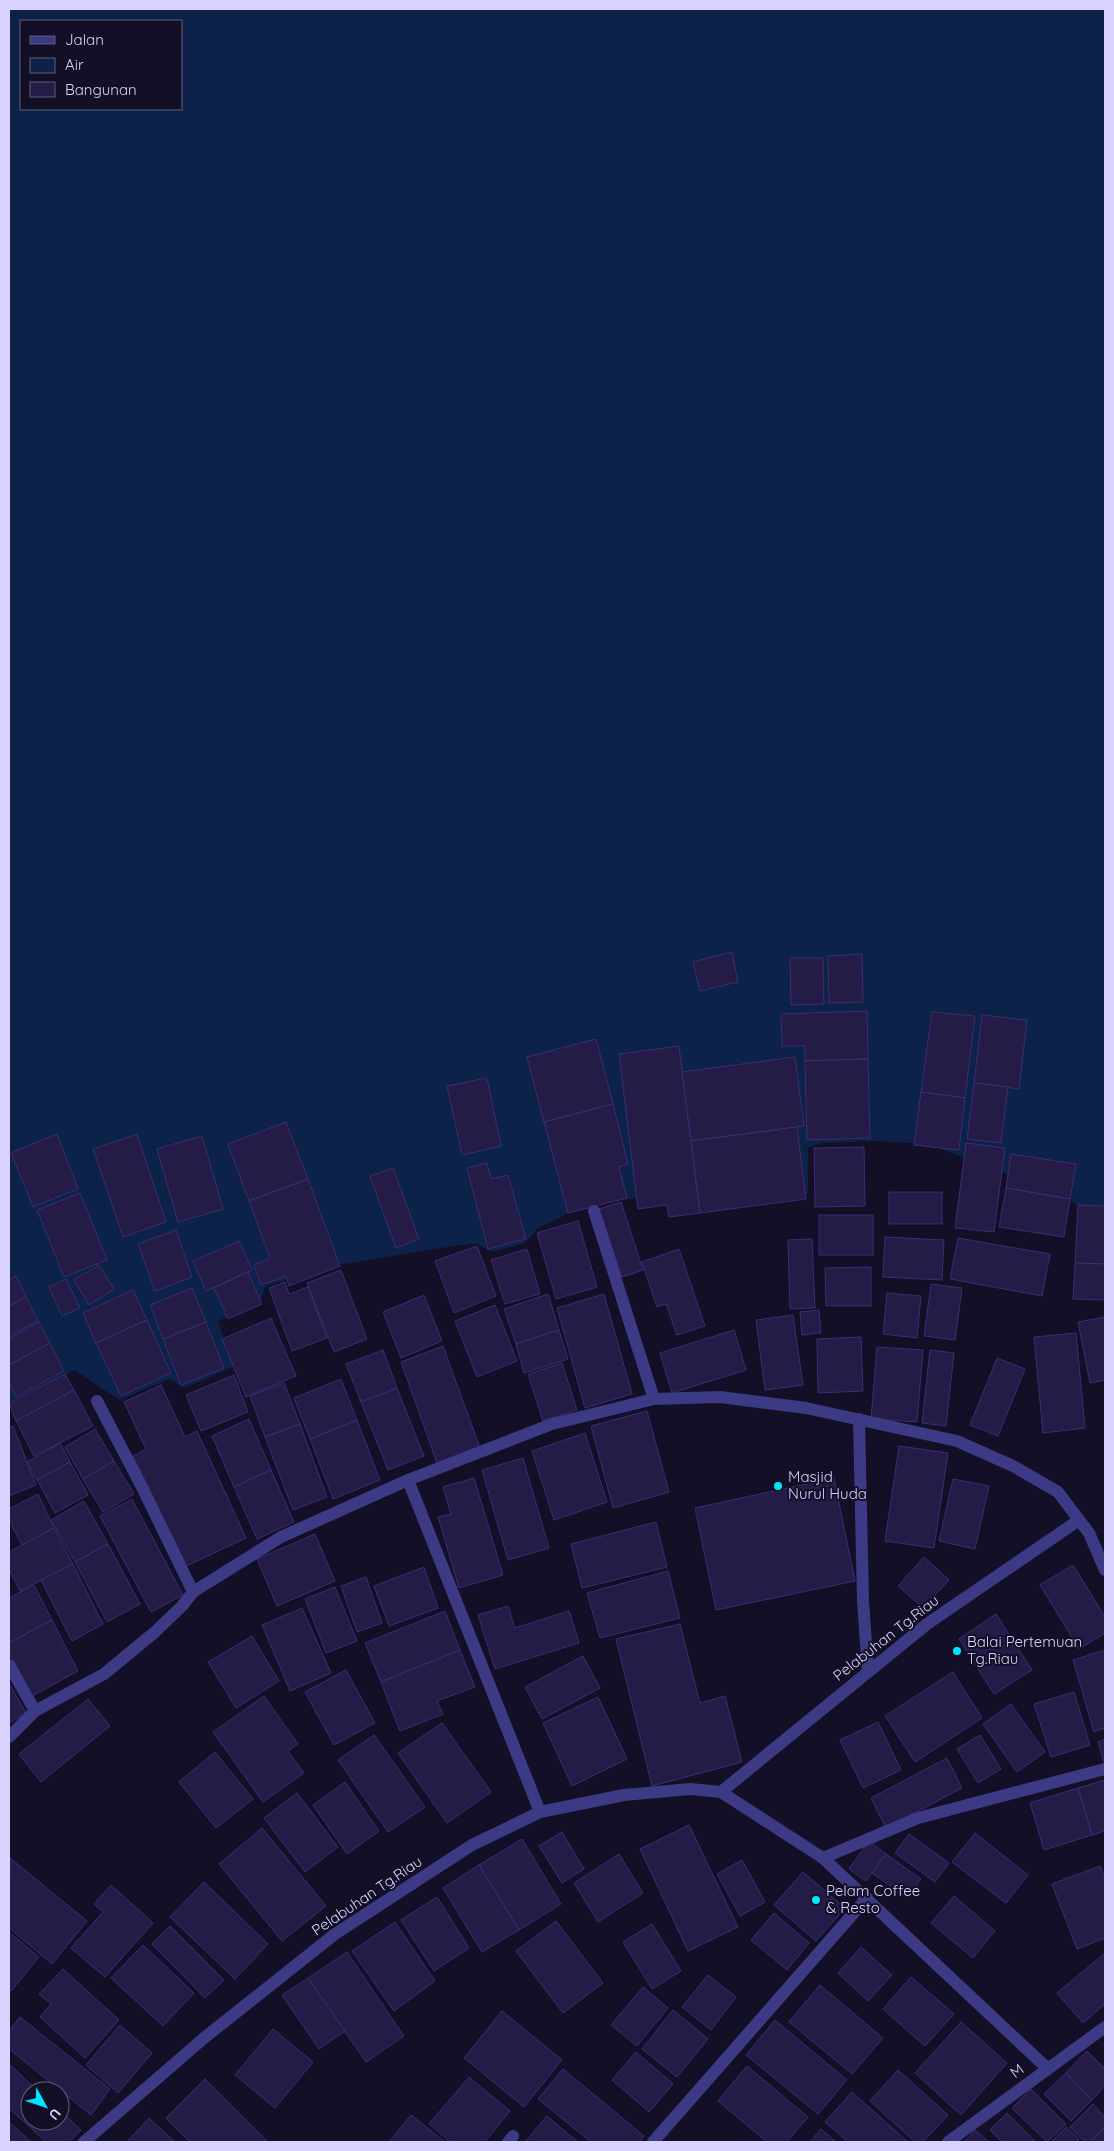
<svg xmlns="http://www.w3.org/2000/svg" width="1114" height="2151" font-family="Quicksand,sans-serif">
<style>
.water{fill:#0c2248;fill-rule:evenodd}
.building{fill:#241b47;stroke:#3b2d73}
.lines{fill:none;stroke-linecap:round;stroke-linejoin:round}
.minor{stroke:#3d3a85;stroke-width:12}
.poi-dot{fill:#00e5ff;stroke:#130f26;stroke-width:2}
.labels{text-anchor:middle;stroke-width:4;stroke-linejoin:round;paint-order:stroke}
.poi-label{font-size:15px;fill:#d9d4ff;stroke:#130f26;text-anchor:start}
.street-label{font-size:15px;fill:#d9d4ff;stroke:#130f26}
</style>
<rect width="100%" height="100%" fill="#130f26"/>
<!-- water -->
<path class="water" d="M9 9H1105V1217L1029 1183 929 1144 874 1141 821 1143 808 1148V1194L763 1205 700 1213 685 1190 582 1206 537 1229 525 1243 492 1252 477 1244 460 1245 319 1268 265 1287 260 1303 218 1321 233 1367 184 1388 170 1379 119 1400 75 1370 9 1402ZM21 21H181V109H21Z"/>
<!-- building -->
<g class="building">
<path d="M732 952 738 982 700 991 693 962Z"/>
<path d="M862 954 863 1002 829 1003 828 956Z"/>
<path d="M790 958H823L824 1004 791 1005Z"/>
<path d="M867 1011 868 1059 805 1061V1046H782L781 1014Z"/>
<path d="M932 1012 975 1016 965 1098 921 1092Z"/>
<path d="M982 1015 1027 1020 1019 1089 974 1083Z"/>
<path d="M596 1039 613 1104 544 1122 527 1057Z"/>
<path d="M679 1046 700 1213 669 1217 667 1205 638 1209 619 1054Z"/>
<path d="M795 1057 804 1126 691 1141 682 1072Z"/>
<path d="M868 1059 870 1138 807 1140 805 1061Z"/>
<path d="M487 1078 501 1146 462 1155 447 1086Z"/>
<path d="M974 1083 1008 1087 1001 1143 967 1139Z"/>
<path d="M921 1092 965 1098 959 1150 914 1145Z"/>
<path d="M613 1104 628 1164 619 1167 627 1198 568 1213 544 1122Z"/>
<path d="M286 1122 308 1179 249 1201 228 1144Z"/>
<path d="M797 1127 806 1199 700 1213 691 1141Z"/>
<path d="M57 1134 78 1189 33 1207 11 1153Z"/>
<path d="M137 1134 166 1222 123 1237 93 1149Z"/>
<path d="M202 1136 223 1209 178 1222 157 1149Z"/>
<path d="M966 1143 1005 1148 994 1232 955 1228Z"/>
<path d="M864 1147 865 1206 815 1207 814 1148Z"/>
<path d="M1011 1154 1076 1164 1070 1199 1006 1188Z"/>
<path d="M487 1163 491 1179 508 1175 526 1239 488 1249 467 1168Z"/>
<path d="M393 1168 419 1239 396 1248 370 1176Z"/>
<path d="M308 1179 340 1266 289 1286 286 1276 261 1285 254 1265 270 1258 249 1201Z"/>
<path d="M1006 1188 1070 1199 1064 1237 999 1227Z"/>
<rect x="889" y="1192" width="53" height="32"/>
<path d="M80 1193 107 1260 64 1277 37 1210Z"/>
<path d="M621 1202 643 1270 622 1277 599 1209Z"/>
<path d="M1078 1205 1105 1206V1264L1075 1263Z"/>
<rect x="819" y="1215" width="54" height="40"/>
<path d="M578 1221 597 1287 556 1299 537 1233Z"/>
<path d="M176 1230 192 1277 155 1291 138 1244Z"/>
<path d="M885 1237 944 1240 942 1280 883 1277Z"/>
<path d="M958 1238 1050 1254 1042 1296 950 1279Z"/>
<path d="M812 1239 815 1308 790 1309 788 1240Z"/>
<path d="M239 1241 252 1270 206 1291 193 1261Z"/>
<path d="M477 1246 496 1296 454 1313 435 1261Z"/>
<path d="M527 1249 540 1294 505 1304 491 1260Z"/>
<path d="M679 1249 705 1326 677 1335 666 1304 657 1307 642 1262Z"/>
<path d="M1075 1263 1105 1264V1300L1073 1299Z"/>
<path d="M99 1265 114 1289 89 1305 74 1280Z"/>
<path d="M871 1267V1306H826L825 1268Z"/>
<path d="M341 1270 367 1339 334 1352 307 1283Z"/>
<path d="M248 1272 262 1304 228 1319 214 1288Z"/>
<path d="M16 1276 26 1297 9 1306V1280Z"/>
<path d="M66 1279 80 1308 62 1316 49 1287Z"/>
<path d="M285 1282 289 1294 308 1287 327 1338 292 1351 269 1288Z"/>
<path d="M931 1284 962 1288 955 1340 924 1336Z"/>
<path d="M192 1288 206 1322 163 1339 150 1305Z"/>
<path d="M133 1290 147 1320 96 1343 83 1313Z"/>
<path d="M887 1293 921 1296 917 1338 883 1334Z"/>
<path d="M548 1294 559 1330 516 1344 504 1309Z"/>
<path d="M604 1294 632 1394 585 1408 557 1308Z"/>
<path d="M424 1295 442 1341 401 1358 383 1312Z"/>
<path d="M26 1297 38 1321 9 1336V1306Z"/>
<path d="M495 1305 517 1361 477 1377 455 1321Z"/>
<path d="M819 1310 821 1333 802 1335 800 1312Z"/>
<path d="M793 1315 803 1385 765 1390 756 1320Z"/>
<path d="M1105 1317V1380L1090 1383 1078 1322Z"/>
<path d="M271 1318 296 1376 246 1397 222 1339Z"/>
<path d="M147 1320 171 1373 121 1396 96 1343Z"/>
<path d="M39 1322 50 1343 9 1365V1339Z"/>
<path d="M206 1322 224 1368 181 1385 163 1339Z"/>
<path d="M559 1330 568 1359 524 1373 516 1344Z"/>
<path d="M734 1330 746 1370 672 1393 660 1353Z"/>
<path d="M1076 1333 1085 1428 1043 1433 1034 1337Z"/>
<path d="M861 1337 863 1391 818 1393 817 1339Z"/>
<path d="M50 1343 64 1371 16 1397 9 1383V1365Z"/>
<path d="M443 1346 480 1448 437 1463 401 1362Z"/>
<path d="M877 1347 923 1350 917 1422 871 1419Z"/>
<path d="M383 1350 397 1388 361 1402 346 1364Z"/>
<path d="M930 1350 954 1353 946 1426 922 1423Z"/>
<path d="M997 1358 1025 1369 998 1436 970 1425Z"/>
<path d="M562 1363 577 1410 543 1421 528 1374Z"/>
<path d="M65 1374 74 1390 16 1421 9 1403Z"/>
<path d="M234 1375 248 1412 201 1431 186 1395Z"/>
<path d="M341 1379 357 1420 310 1439 294 1398Z"/>
<path d="M284 1383 300 1424 265 1437 250 1396Z"/>
<path d="M161 1385 185 1437 197 1431 246 1538 184 1567 133 1456 146 1449 124 1402Z"/>
<path d="M397 1388 424 1456 388 1470 361 1402Z"/>
<path d="M74 1390 93 1426 34 1456 16 1421Z"/>
<path d="M647 1411 669 1492 613 1508 591 1426Z"/>
<path d="M249 1419 271 1470 234 1487 212 1436Z"/>
<path d="M357 1420 380 1480 333 1499 310 1439Z"/>
<path d="M300 1424 327 1497 293 1510 265 1437Z"/>
<path d="M13 1426 36 1485 9 1496V1428Z"/>
<path d="M95 1429 114 1461 83 1479 65 1447Z"/>
<path d="M585 1433 607 1502 554 1520 532 1451Z"/>
<path d="M60 1443 70 1462 37 1480 27 1462Z"/>
<path d="M899 1446 948 1453 934 1548 885 1541Z"/>
<path d="M523 1458 549 1548 508 1560 482 1470Z"/>
<path d="M114 1461 134 1494 103 1512 83 1479Z"/>
<path d="M70 1462 88 1495 55 1513 37 1480Z"/>
<path d="M271 1470 294 1522 257 1539 234 1487Z"/>
<path d="M474 1478 503 1575 459 1588 438 1517 451 1514 443 1487Z"/>
<path d="M834 1478 855 1581 716 1610 695 1508Z"/>
<path d="M953 1479 989 1486 975 1549 939 1541Z"/>
<path d="M38 1494 54 1528 22 1545 9 1520V1509Z"/>
<path d="M132 1499 183 1595 151 1612 100 1516Z"/>
<path d="M84 1501 108 1544 75 1562 51 1520Z"/>
<path d="M656 1522 667 1567 582 1588 571 1544Z"/>
<path d="M54 1528 73 1564 20 1591 9 1569V1552Z"/>
<path d="M315 1534 335 1581 277 1606 257 1559Z"/>
<path d="M108 1544 140 1604 107 1622 75 1562Z"/>
<path d="M924 1557 949 1580 923 1608 898 1586Z"/>
<path d="M73 1564 103 1624 72 1641 41 1580Z"/>
<path d="M1073 1565 1105 1617V1633L1079 1649 1040 1585Z"/>
<path d="M424 1567 438 1608 389 1626 374 1586Z"/>
<path d="M668 1571 680 1618 600 1638 587 1593Z"/>
<path d="M366 1577 382 1623 357 1632 341 1586Z"/>
<path d="M34 1585 52 1620 9 1643V1598Z"/>
<path d="M335 1587 357 1641 326 1653 305 1599Z"/>
<path d="M508 1606 515 1628 569 1611 579 1643 495 1669 478 1615Z"/>
<path d="M302 1608 331 1673 290 1691 262 1625Z"/>
<path d="M445 1611 460 1650 381 1682 365 1643Z"/>
<path d="M996 1614 1032 1670 994 1694 959 1639Z"/>
<path d="M52 1620 78 1671 32 1696 9 1652V1643Z"/>
<path d="M680 1624 700 1703 725 1696 742 1762 652 1786 616 1639Z"/>
<path d="M252 1636 279 1681 236 1708 208 1662Z"/>
<path d="M460 1650 475 1687 437 1701 443 1714 400 1731 381 1682Z"/>
<path d="M1105 1650V1728L1094 1732 1073 1660Z"/>
<path d="M583 1656 600 1688 542 1719 525 1687Z"/>
<path d="M346 1670 375 1723 334 1745 305 1692Z"/>
<path d="M953 1672 982 1718 915 1762 885 1716Z"/>
<path d="M9 1683 26 1713 9 1723Z"/>
<path d="M1074 1692 1090 1745 1051 1757 1034 1704Z"/>
<path d="M264 1696 298 1744 288 1751 304 1773 263 1802 213 1732Z"/>
<path d="M598 1697 627 1759 572 1786 543 1723Z"/>
<path d="M88 1699 110 1726 41 1782 19 1754Z"/>
<path d="M1011 1704 1045 1752 1017 1772 983 1724Z"/>
<path d="M878 1722 901 1770 863 1788 840 1740Z"/>
<path d="M442 1723 491 1792 447 1823 398 1753Z"/>
<path d="M374 1735 425 1807 388 1832 338 1760Z"/>
<path d="M980 1735 1001 1769 978 1783 957 1749Z"/>
<path d="M1105 1739V1766L1098 1742Z"/>
<path d="M215 1752 253 1799 216 1828 179 1782Z"/>
<path d="M947 1758 962 1788 886 1828 871 1798Z"/>
<path d="M1105 1780V1831L1092 1835 1078 1788Z"/>
<path d="M345 1782 379 1831 347 1854 313 1805Z"/>
<path d="M1078 1788 1092 1835 1044 1850 1030 1803Z"/>
<path d="M297 1793 338 1847 305 1872 264 1818Z"/>
<path d="M689 1825 738 1927 688 1951 640 1849Z"/>
<path d="M262 1828 326 1906 282 1941 219 1864Z"/>
<path d="M562 1832 584 1869 562 1883 539 1846Z"/>
<path d="M975 1833 1028 1875 1006 1903 952 1862Z"/>
<path d="M909 1834 949 1863 935 1882 895 1853Z"/>
<path d="M522 1839 561 1904 519 1930 479 1865Z"/>
<path d="M869 1841 886 1854 866 1881 849 1869Z"/>
<path d="M619 1854 643 1893 598 1922 574 1883Z"/>
<path d="M886 1854 921 1879 907 1898 872 1873Z"/>
<path d="M10 1858 87 1921 52 1964 9 1928Z"/>
<path d="M742 1860 765 1902 740 1916 717 1874Z"/>
<path d="M479 1865 519 1930 482 1952 443 1888Z"/>
<path d="M1100 1866 1105 1879V1938L1077 1949 1052 1884Z"/>
<path d="M803 1872 845 1908 816 1941 774 1905Z"/>
<path d="M204 1882 268 1944 235 1979 170 1917Z"/>
<path d="M111 1885 153 1923 105 1977 71 1948 103 1912 94 1904Z"/>
<path d="M954 1896 995 1931 973 1958 931 1923Z"/>
<path d="M437 1897 469 1948 434 1971 401 1920Z"/>
<path d="M774 1913 809 1943 787 1970 751 1940Z"/>
<path d="M556 1921 603 1983 563 2013 516 1951Z"/>
<path d="M395 1922 435 1981 394 2011 352 1951Z"/>
<path d="M652 1924 681 1971 652 1989 623 1942Z"/>
<path d="M170 1926 224 1980 205 1998 152 1944Z"/>
<path d="M9 1932 39 1957 11 1991 9 1989Z"/>
<path d="M143 1945 194 1993 163 2026 111 1978Z"/>
<path d="M861 1947 892 1975 868 2001 838 1973Z"/>
<path d="M347 1952 404 2036 366 2062 308 1978Z"/>
<path d="M1105 1953V2004L1083 2023 1057 1993Z"/>
<path d="M63 1969 119 2020 85 2058 40 2017 51 2004 39 1994Z"/>
<path d="M708 1975 736 1997 711 2030 682 2007Z"/>
<path d="M911 1977 954 2014 925 2046 883 2009Z"/>
<path d="M308 1978 345 2031 319 2049 282 1995Z"/>
<path d="M820 1985 883 2038 852 2074 789 2022Z"/>
<path d="M643 1987 668 2008 637 2046 611 2025Z"/>
<path d="M673 2010 708 2039 677 2077 642 2049Z"/>
<path d="M502 2011 562 2060 524 2107 464 2058Z"/>
<path d="M20 2017 110 2089 91 2115 9 2049V2031Z"/>
<path d="M775 2020 847 2080 818 2114 746 2055Z"/>
<path d="M961 2022 1007 2063 961 2115 915 2073Z"/>
<path d="M120 2025 152 2053 118 2093 86 2065Z"/>
<path d="M273 2029 313 2062 275 2108 235 2075Z"/>
<path d="M1087 2051 1105 2069V2086L1092 2100 1066 2073Z"/>
<path d="M636 2052 673 2084 649 2112 612 2080Z"/>
<path d="M9 2064 38 2091H30V2121H60V2111L81 2130 69 2142H46L9 2108Z"/>
<path d="M747 2066 808 2117 787 2142H767L718 2101Z"/>
<path d="M563 2069 644 2136 639 2142H591L538 2099Z"/>
<path d="M898 2070 948 2115 923 2142H915L870 2101Z"/>
<path d="M1066 2073 1092 2100 1071 2121 1044 2094Z"/>
<path d="M469 2077 510 2111 485 2142H450L429 2124Z"/>
<path d="M205 2079 268 2142H190L166 2118Z"/>
<path d="M1031 2089 1066 2124 1047 2142 1012 2108Z"/>
<path d="M852 2092 908 2142H848L825 2122Z"/>
<path d="M1093 2104 1105 2117V2127L1091 2142H1085L1070 2127Z"/>
<path d="M1007 2113 1036 2142H1002L990 2130Z"/>
<path d="M411 2115 445 2142H389Z"/>
<path d="M547 2116 578 2142H525Z"/>
<path d="M149 2118 175 2142H127Z"/>
<path d="M9 2122 31 2142H9Z"/>
<path d="M1066 2127 1079 2139 1076 2142H1051Z"/>
<path d="M1105 2127V2142H1091Z"/>
<path d="M821 2129 836 2142H810Z"/>
<path d="M975 2130 989 2142H964Z"/>
</g>
<g class="lines">
<!-- minor -->
<g class="minor">
<path d="M594 1211 654 1399"/>
<path d="M97 1401 142 1487 193 1592"/>
<path d="M859 1419 863 1601 868 1671"/>
<path d="M408 1480 540 1812"/>
<path d="M9 1665 35 1711 9 1737"/>
<path d="M35 1711 104 1674 155 1632 182 1606 193 1592 281 1537 408 1480 552 1424 654 1399 720 1397 806 1408 957 1441 1013 1466 1058 1492 1089 1533 1105 1570"/>
<path d="M721 1792 927 1624 1079 1520"/>
<path d="M823 1858 918 1818 1105 1769"/>
<path d="M84 2142 204 2038 335 1934 472 1845 540 1812 624 1795 690 1789 721 1792 823 1858 1048 2069"/>
<path d="M508 2142 513 2136"/>
<path d="M653 2142 867 1898"/>
<path d="M948 2142 1105 2027"/>
</g>
</g>
<!-- markers -->
<g class="poi-dot">
<circle cx="778" cy="1486" r="5"/>
<circle cx="957" cy="1651" r="5"/>
<circle cx="816" cy="1900" r="5"/>
</g>
<g class="labels">
<!-- poi labels -->
<g class="poi-label">
<text x="788" y="1482">Masjid<tspan x="788" dy="17">Nurul Huda</tspan></text>
<text x="967" y="1647">Balai Pertemuan<tspan x="967" dy="17">Tg.Riau</tspan></text>
<text x="826" y="1896">Pelam Coffee<tspan x="826" dy="17">&amp; Resto</tspan></text>
</g>
<!-- street labels -->
<g class="street-label">
<text transform="translate(886 1638) rotate(-38)" y="5">Pelabuhan Tg.Riau</text>
<text transform="translate(367 1896) rotate(-34)" y="5">Pelabuhan Tg.Riau</text>
<text transform="translate(1017 2071) rotate(-36)" y="5">M</text>
</g>
</g>
<!-- border -->
<rect width="1114" height="2151" fill="none" stroke="#d9d4ff" stroke-width="20"/>
<!-- legend -->
<rect x="20" y="20" width="162" height="90" fill="#130f26" stroke="#625e7d"/>
<rect x="30" y="36" width="25" height="8" fill="#3d3a85" stroke="#625e7d"/>
<text x="65" y="45" font-size="15" fill="#d9d4ff">Jalan</text>
<rect x="30" y="58" width="25" height="15" fill="#0c2248" stroke="#625e7d"/>
<text x="65" y="70" font-size="15" fill="#d9d4ff">Air</text>
<rect x="30" y="82" width="25" height="15" fill="#241b47" stroke="#625e7d"/>
<text x="65" y="95" font-size="15" fill="#d9d4ff">Bangunan</text>
<!-- north arrow -->
<g transform="translate(45 2106) rotate(130)"><circle r="24" fill="#130f26" stroke="#625e7d"/>
<path d="M0-4L9 19L0 12L-9 19Z" fill="#00e5ff"/>
<text y="-8" font-size="14" font-weight="bold" text-anchor="middle" fill="#d9d4ff">U</text>
</g>
</svg>
